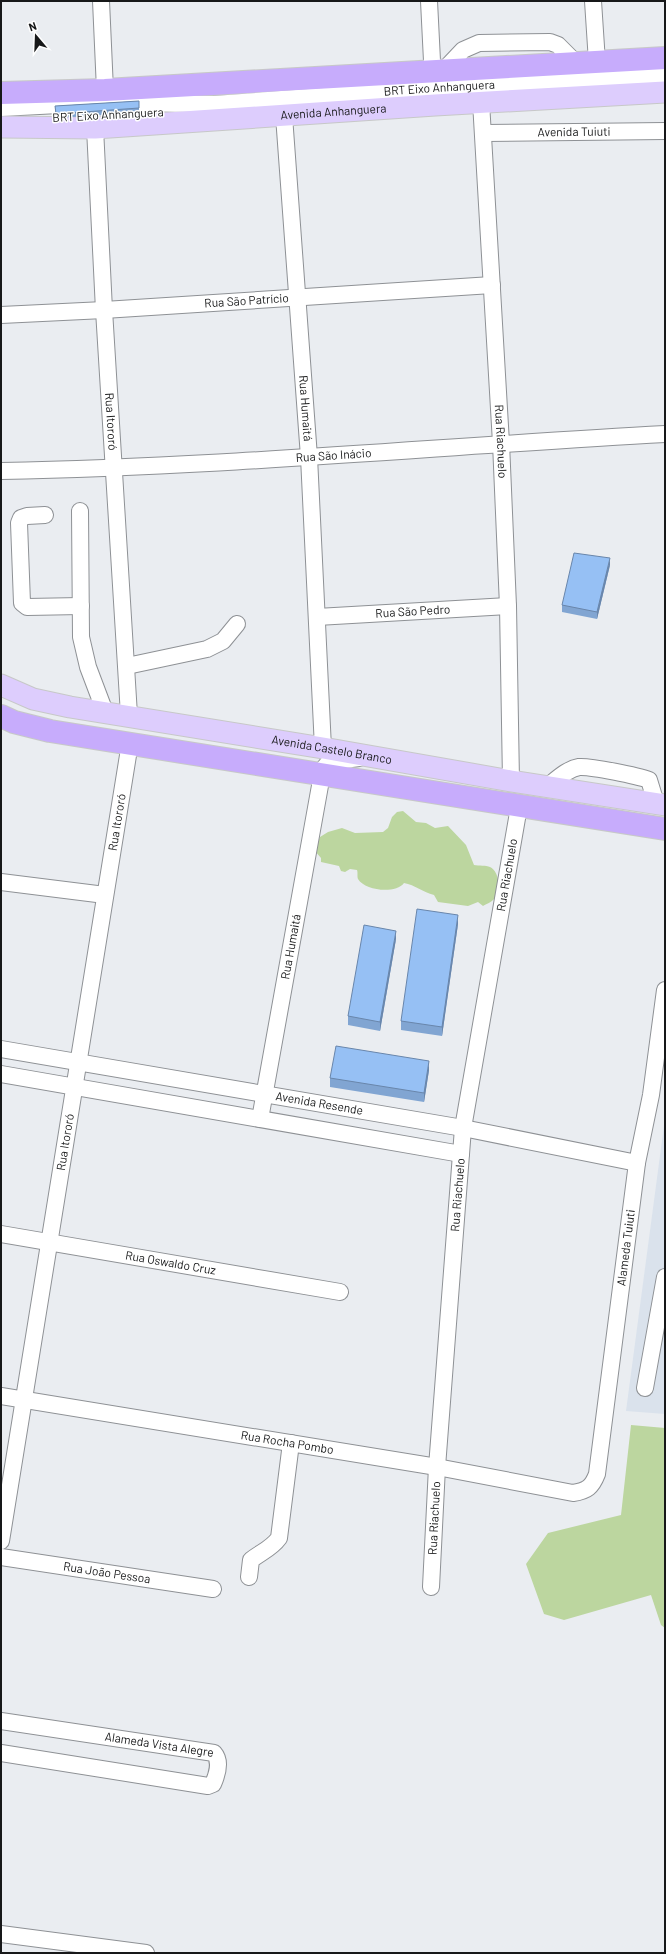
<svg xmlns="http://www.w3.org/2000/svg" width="666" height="1954" font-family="Barlow,sans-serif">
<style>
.built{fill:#dae2ec}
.green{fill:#bcd69f}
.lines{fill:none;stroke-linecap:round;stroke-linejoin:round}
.minor-casing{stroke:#8e9195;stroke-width:18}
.major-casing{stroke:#c7c8c8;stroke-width:23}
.highway-casing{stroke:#c7c8c8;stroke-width:24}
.minor{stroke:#fff;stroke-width:16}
.major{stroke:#ddcdfd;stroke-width:21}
.highway{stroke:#c7acfc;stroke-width:22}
.wall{fill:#81a5d2}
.shaded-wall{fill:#6986ab}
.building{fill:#96c0f4;stroke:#6986ab}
.labels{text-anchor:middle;stroke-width:3;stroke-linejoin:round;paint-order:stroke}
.street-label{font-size:12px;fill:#171819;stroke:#fff}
</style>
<rect width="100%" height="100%" fill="#eaedf1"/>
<!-- built -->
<path class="built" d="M665 1118V1414L626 1411Z"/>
<!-- green -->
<g class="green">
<path d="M403 811 416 822 426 823 435 828 448 826 466 845 474 865C479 866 486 865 490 867 500 872 501 891 494 899 492 902 486 904 483 906L478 902 468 906 438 902 434 895C423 892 415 885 404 883 396 894 365 891 358 879 357 877 358 872 357 870L350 869 345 872 341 871 339 866 321 862V858L315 851 320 837 328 832 342 828 355 833 383 832 388 828 392 817 397 812Z"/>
<path d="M631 1425 665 1428V1628L661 1625 651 1595 564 1620 544 1614 526 1564 548 1533 621 1515Z"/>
</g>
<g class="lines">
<defs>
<g id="minor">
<path d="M101 1 105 90"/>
<path d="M429 1 433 81"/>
<path d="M593 1 597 62"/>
<path d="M445 69 463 50 479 43 550 42 558 45 576 63"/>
<path id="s1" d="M481 102 501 443 508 606 511 781"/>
<path id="s2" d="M1 108 97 103 214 104 434 88 665 75"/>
<path id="s3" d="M284 116 309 457 323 748"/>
<path id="s4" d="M95 128 104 310 129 715"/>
<path id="s5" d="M484 133 665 131"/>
<path id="s6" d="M1 315 104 310 492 285"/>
<path id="s7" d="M1 471C223 467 444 446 665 434"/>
<path d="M80 511 81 637 88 667 105 712"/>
<path d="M45 515 27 516 21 518 19 523 22 603 27 607 81 606"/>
<path id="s8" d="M317 617 508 606"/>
<path d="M127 666 207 649 223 641 237 624"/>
<path d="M548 786C557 779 567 769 579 767 591 766 638 776 649 780L656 803"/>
<path d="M1 882 105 895"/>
<path id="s9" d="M1 1049 463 1128 637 1163"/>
<path d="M1 1074 461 1154"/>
<path id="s10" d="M260 1119 323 769 329 762 359 758"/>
<path id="s11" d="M1 1234 340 1292"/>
<path d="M645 1388 665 1277"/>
<path id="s12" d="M1 1396 437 1467 573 1493C587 1491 592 1487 597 1474L637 1163 651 1095 665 990"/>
<path id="s13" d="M1 1541 130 743"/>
<path id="s14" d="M1 1557 213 1589"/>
<path d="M249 1577 251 1560C261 1552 271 1549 279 1538L291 1443"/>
<path id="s15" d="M431 1587 437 1467 463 1128 519 807"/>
<path id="s16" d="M1 1721 214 1753C221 1761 217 1775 213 1784L208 1786 1 1753"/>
<path d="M1 1934 146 1953"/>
</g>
<g id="major">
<path id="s17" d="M1 127 95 128 435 105 665 92"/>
<path id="s18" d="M1 685 33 699 70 707 323 748 511 781 665 805"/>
</g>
<g id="highway">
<path d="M1 93 105 90 665 58"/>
<path d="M1 716 14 722 50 731 665 829"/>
</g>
</defs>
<!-- minor casing -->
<use href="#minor" class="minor-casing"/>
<!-- major casing -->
<use href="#major" class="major-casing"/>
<!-- highway casing -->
<use href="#highway" class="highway-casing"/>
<!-- minor -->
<use href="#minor" class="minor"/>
<!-- major -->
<use href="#major" class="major"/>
<!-- highway -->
<use href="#highway" class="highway"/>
</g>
<!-- wall -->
<g class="wall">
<path d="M139 101V113L56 118 55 106Z"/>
<path d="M610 565 597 619 562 612V605Z"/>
<path d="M458 924 442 1036 401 1030V1021Z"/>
<path d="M396 939 380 1031 348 1025V1016Z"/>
<path d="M429 1070 424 1102 330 1087V1078Z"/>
</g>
<!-- shaded-wall -->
<g class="shaded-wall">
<path d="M610 558V565L597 619V612Z"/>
<path d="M458 915V924L442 1036V1027Z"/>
<path d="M396 931V939L380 1031V1022Z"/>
<path d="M429 1061V1070L424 1102V1093Z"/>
</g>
<!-- building -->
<g class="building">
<path d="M139 101V108L56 114 55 106Z"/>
<path d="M574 553 610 558 597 612 562 605Z"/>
<path d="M417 909 458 915 442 1027 401 1021Z"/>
<path d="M364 925 396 931 380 1022 348 1016Z"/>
<path d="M336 1046 429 1061 424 1093 330 1078Z"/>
</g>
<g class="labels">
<!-- street labels -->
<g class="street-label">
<text dy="4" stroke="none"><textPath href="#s2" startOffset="439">BRT Eixo Anhanguera</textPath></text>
<text dy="4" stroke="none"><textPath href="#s17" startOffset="333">Avenida Anhanguera</textPath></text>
<text transform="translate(108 115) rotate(-3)" y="4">BRT Eixo Anhanguera</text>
<text dy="4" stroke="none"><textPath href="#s5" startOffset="90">Avenida Tuiuti</textPath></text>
<text dy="4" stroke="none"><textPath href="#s6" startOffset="246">Rua São Patrício</textPath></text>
<text dy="4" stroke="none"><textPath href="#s3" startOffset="293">Rua Humaitá</textPath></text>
<text dy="4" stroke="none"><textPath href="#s4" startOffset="294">Rua Itororó</textPath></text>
<text dy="4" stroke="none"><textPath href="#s1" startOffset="340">Rua Riachuelo</textPath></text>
<text dy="4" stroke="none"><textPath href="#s7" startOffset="333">Rua São Inácio</textPath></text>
<text dy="4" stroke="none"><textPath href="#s8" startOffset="96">Rua São Pedro</textPath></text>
<text dy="4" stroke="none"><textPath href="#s18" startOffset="338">Avenida Castelo Branco</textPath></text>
<text dy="4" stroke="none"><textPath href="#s13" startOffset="728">Rua Itororó</textPath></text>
<text dy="4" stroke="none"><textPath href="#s15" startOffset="717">Rua Riachuelo</textPath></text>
<text dy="4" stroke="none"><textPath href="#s10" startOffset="175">Rua Humaitá</textPath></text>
<text dy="4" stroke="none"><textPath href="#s9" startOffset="323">Avenida Resende</textPath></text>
<text dy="4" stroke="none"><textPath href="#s13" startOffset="404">Rua Itororó</textPath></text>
<text dy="4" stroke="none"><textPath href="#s15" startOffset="393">Rua Riachuelo</textPath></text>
<text dy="4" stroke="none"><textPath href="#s12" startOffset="841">Alameda Tuiuti</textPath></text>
<text dy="4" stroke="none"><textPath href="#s11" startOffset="172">Rua Oswaldo Cruz</textPath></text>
<text dy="4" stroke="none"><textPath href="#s12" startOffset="290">Rua Rocha Pombo</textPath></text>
<text dy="4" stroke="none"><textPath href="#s15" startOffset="69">Rua Riachuelo</textPath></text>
<text dy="4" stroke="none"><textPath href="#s14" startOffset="107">Rua João Pessoa</textPath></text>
<text dy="4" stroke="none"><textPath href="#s16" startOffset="160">Alameda Vista Alegre</textPath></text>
</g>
</g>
<!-- border -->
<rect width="666" height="1954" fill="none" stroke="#171819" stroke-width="4"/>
<!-- north arrow -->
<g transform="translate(36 36) rotate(341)" stroke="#ffffff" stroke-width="3" paint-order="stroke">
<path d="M0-3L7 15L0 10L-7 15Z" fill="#171819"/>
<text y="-6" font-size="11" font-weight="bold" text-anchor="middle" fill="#171819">N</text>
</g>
</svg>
